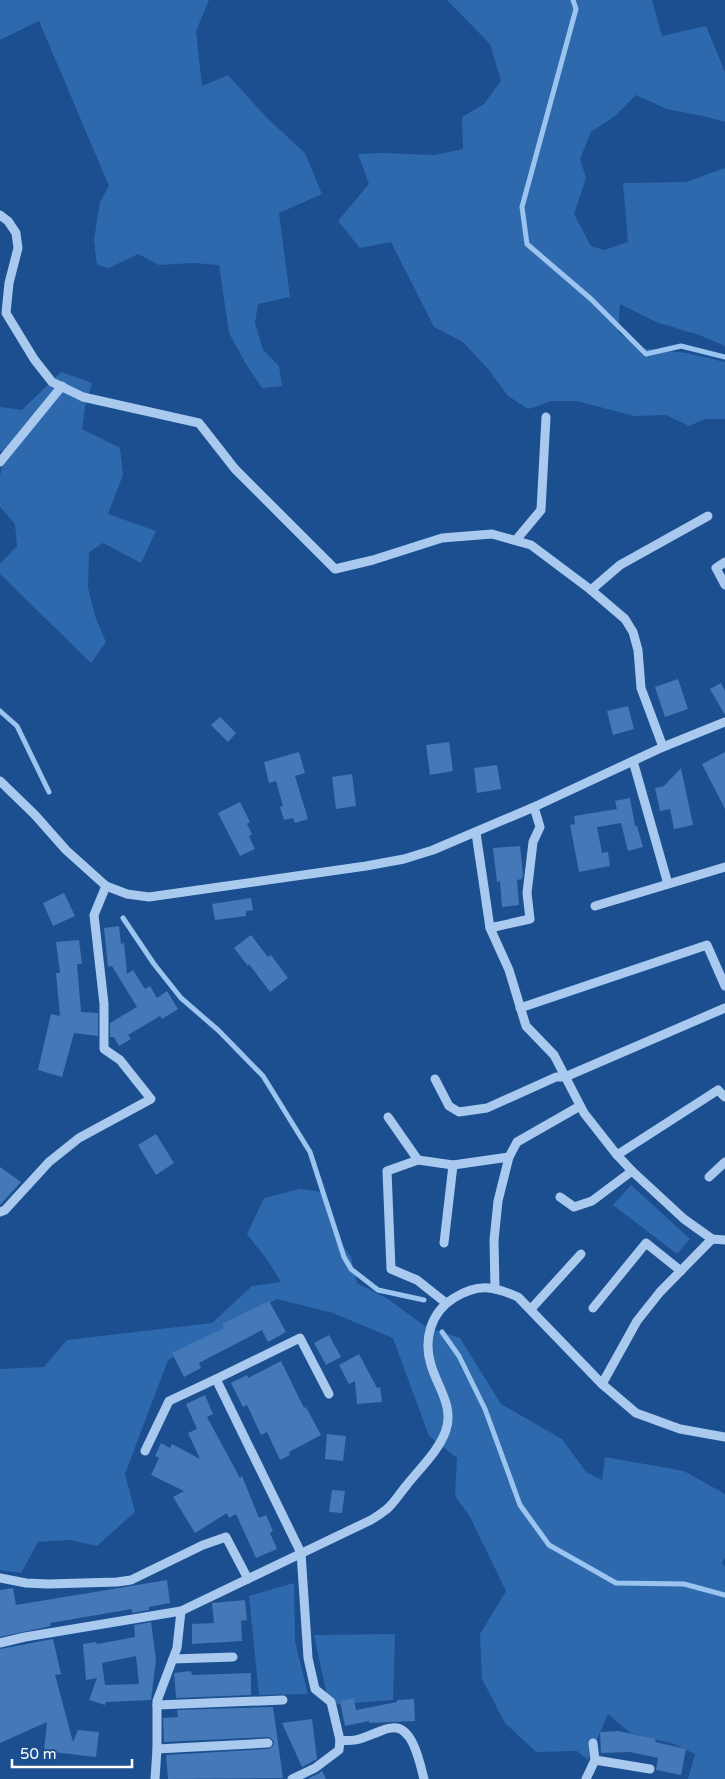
<svg xmlns="http://www.w3.org/2000/svg" width="725" height="1779" font-family="'Varela Round',sans-serif">
<style>
.green{fill:#2e69ad}
.lines{fill:none;stroke-linecap:round;stroke-linejoin:round}
.stream{stroke:#9cc4f0;stroke-width:5}
.building{fill:#4478b7;fill-rule:evenodd}
.minor{stroke:#a9c9ee;stroke-width:9}
</style>
<rect width="100%" height="100%" fill="#1b4f8f"/>
<!-- green -->
<g class="green">
<path d="M0 0H209L196 31 202 86 228 75 267 118 305 153 322 194 279 213 290 297 258 304 255 323 263 350 279 366 282 386 262 388 246 364 229 333 219 265 193 263 159 265 138 254 109 268 97 265 94 240 100 202 109 186 39 21 0 40Z"/>
<path d="M447 0H652L662 36 706 26 725 72V122L703 116 667 109 636 95 615 116 591 132 580 159 586 178 574 214 591 246 604 250 628 242 623 183 686 182 725 168V346L699 335 656 322 620 304 618 332 640 348 687 353 725 362V419H705L689 426 666 415 634 416 577 401H552L528 409 508 396 488 369 463 342 434 327 391 242 360 248 338 221 369 184 358 154 382 153 434 155 463 149 462 117 484 104 501 81 490 44Z"/>
<path d="M61 372 92 383 85 407 82 429 120 448 123 475 108 514 156 531 141 563 103 543 89 552 88 588 96 619 106 642 91 663 0 574V564L17 546 15 524 0 507V476L5 451H0V407L22 410Z"/>
<path d="M631 1185 690 1239 677 1254 613 1205Z"/>
<path d="M300 1189 321 1192 333 1232 351 1257 357 1283 388 1299 426 1327 460 1338 501 1404 562 1439 586 1472 602 1480 605 1457 684 1471 725 1494V1558L722 1562 725 1567V1779H688L695 1754 674 1744 630 1733 608 1714 588 1760 577 1751 536 1752 505 1723 482 1679 480 1634 506 1591 470 1517 455 1496 457 1458 429 1436 393 1338 333 1313 277 1299 168 1360 125 1474 135 1512 97 1546 70 1540 38 1542 21 1573 0 1570V1369L44 1367 67 1340 212 1323 252 1286 281 1282 268 1261 247 1234 264 1198Z"/>
<path d="M294 1583 295 1641 308 1694 259 1695 249 1596Z"/>
<path d="M395 1634 393 1700 329 1705 314 1635Z"/>
</g>
<g class="lines">
<!-- stream -->
<g class="stream">
<path d="M573 0 576 9 522 207 527 244 591 299 646 354 681 346 725 357"/>
<path d="M0 711 17 726 49 792"/>
<path d="M123 918 154 964 181 998 218 1030 263 1076 310 1152 344 1257 351 1269 378 1290 424 1300"/>
<path d="M442 1332 459 1356 485 1409 520 1505 549 1545 616 1583 684 1584 725 1595"/>
</g>
</g>
<!-- building -->
<g class="building">
<path d="M678 679 688 709 665 717 655 687Z"/>
<path d="M721 683 725 691V715L710 689Z"/>
<path d="M628 706 634 729 613 735 607 711Z"/>
<path d="M220 717 236 733 228 742 211 725Z"/>
<path d="M449 742 453 771 430 775 426 745Z"/>
<path d="M299 752 305 773 295 776 308 819 295 823 293 818 284 820 280 807 283 806 276 781 269 783 264 762Z"/>
<path d="M725 752V809L702 764Z"/>
<path d="M497 765 501 789 477 793 474 768Z"/>
<path d="M681 768 693 825 674 829 670 809 660 811 655 788 664 786Z"/>
<path d="M352 774 356 806 336 809 332 777Z"/>
<path d="M630 798 635 826H637L643 847 628 851 621 823 597 827 602 853 608 852 610 866 579 872 570 825 575 824 574 816 617 809 615 801Z"/>
<path d="M240 802 250 822 247 824 252 834 249 836 255 849 240 856 218 813Z"/>
<path d="M520 846 523 875 522 879 517 880 519 905 502 907 500 881 497 882 493 848Z"/>
<path d="M64 893 75 916 53 926 43 903Z"/>
<path d="M251 898 253 910 246 911V916L215 920 212 904Z"/>
<path d="M119 926 121 944 124 943 127 974 133 970 145 989 150 986 157 998 167 991 178 1009 162 1019 160 1016 128 1035 131 1039 119 1046 114 1037H110V1023L137 1007 112 966 108 967 104 928Z"/>
<path d="M251 935 268 957 271 955 288 978 270 992 249 964 248 966 234 948Z"/>
<path d="M79 940 82 964H77L81 1012 98 1013V1036L74 1033 62 1077 38 1070 51 1014 60 1016 56 973H60L56 942Z"/>
<path d="M156 1134 174 1163 156 1175 138 1145Z"/>
<path d="M0 1167 21 1182 0 1205Z"/>
<path d="M269 1301 286 1332 268 1342 262 1330 199 1363 201 1368 184 1377 172 1353 224 1328 222 1324Z"/>
<path d="M329 1335 341 1357 326 1365 314 1343Z"/>
<path d="M359 1354 377 1388 380 1387 382 1402 357 1404 355 1381 349 1384 339 1365Z"/>
<path d="M281 1361 304 1408 306 1407 321 1435 289 1452 290 1455 280 1460 267 1432 261 1435 247 1405 243 1407 231 1383 247 1375 248 1378Z"/>
<path d="M205 1395 213 1414 207 1417 240 1478 242 1476 259 1518 266 1515 273 1531 270 1533 277 1549 256 1558 236 1514 229 1518 227 1513 195 1533 173 1497 184 1491 151 1475 159 1458 155 1456 161 1443 170 1448 172 1444 200 1459 188 1433 197 1429 186 1404Z"/>
<path d="M327 1434 346 1436 343 1461 325 1459Z"/>
<path d="M332 1490 345 1491 342 1513 329 1512Z"/>
<path d="M167 1580 170 1603 149 1607V1610L132 1613V1609L50 1623 51 1626 0 1637V1590L13 1588 16 1605Z"/>
<path d="M245 1600 247 1620 241 1621 242 1641 192 1644V1624L214 1623 212 1603Z"/>
<path d="M151 1622 156 1659 151 1700 106 1702 105 1705 89 1700 97 1678 86 1680 83 1644 96 1642 97 1644 135 1637 134 1625ZM136 1656 139 1684 105 1685 102 1663Z"/>
<path d="M53 1639 61 1674 55 1675 73 1742 78 1730 99 1732 96 1757 44 1751 47 1722 0 1743V1649Z"/>
<path d="M191 1671 192 1675 251 1673V1695L176 1698 174 1673Z"/>
<path d="M354 1698 356 1710 397 1702V1700L414 1699 415 1721 369 1723V1721L345 1726 340 1701Z"/>
<path d="M273 1707 283 1778 168 1779 166 1755 268 1749 273 1746 274 1742 271 1738 268 1737 164 1742 163 1718 178 1717 177 1710Z"/>
<path d="M312 1719 317 1759 302 1767 282 1723Z"/>
<path d="M618 1731 656 1739 655 1742 686 1749 681 1775 656 1770 658 1758 630 1752 601 1753 600 1732Z"/>
<path d="M322 1771 326 1779H307L318 1774Z"/>
</g>
<g class="lines">
<!-- minor -->
<g class="minor">
<path d="M0 215 8 221 16 233 18 248 9 283 6 313 34 359 52 382 83 397 199 423 235 469 335 569 373 560 442 538 492 534 531 545 591 590 625 619 633 632 638 650 641 688 663 747"/>
<path d="M0 462 62 386"/>
<path d="M516 540 541 510 546 417"/>
<path d="M725 562 716 568 725 585"/>
<path d="M591 590 620 565 708 516"/>
<path d="M633 761 668 884"/>
<path d="M0 781 35 815 66 850 106 886 127 894 149 897 366 866 404 859 433 850 534 807 663 747 725 722"/>
<path d="M476 833 490 928 509 970 526 1026 554 1055 584 1113 617 1155 632 1171 684 1219 712 1239 725 1240"/>
<path d="M595 906 725 867"/>
<path d="M490 928 530 919 527 893 533 842 540 827 534 807"/>
<path d="M520 1008 707 945 725 986"/>
<path d="M435 1079 449 1106 459 1112 487 1108 556 1077H565L725 1008"/>
<path d="M388 1117 418 1160"/>
<path d="M617 1155 718 1090 725 1097"/>
<path d="M709 1177 725 1162"/>
<path d="M560 1197 574 1207 592 1201 632 1171"/>
<path d="M0 1212 5 1210 49 1162 79 1138 151 1099 120 1060 104 1049V1004L94 915 106 886"/>
<path d="M444 1243 453 1165"/>
<path d="M495 1289 494 1240 498 1201 509 1157 517 1142 580 1106"/>
<path d="M446 1303 417 1280 391 1269 387 1171 418 1160 453 1165 509 1157"/>
<path d="M593 1308 646 1243 681 1271"/>
<path d="M531 1309 581 1254"/>
<path d="M602 1384 637 1321 660 1292 712 1239"/>
<path d="M329 1394 300 1338 216 1379 301 1553 308 1658 315 1689 331 1702 340 1740C354 1742 360 1739 373 1734 379 1732 386 1728 392 1728 413 1725 420 1764 424 1779"/>
<path d="M145 1451 169 1401 216 1379"/>
<path d="M0 1578 26 1583 48 1584 117 1582 131 1580 203 1545 226 1537 248 1579"/>
<path d="M0 1643 25 1637 181 1611 371 1520C376 1517 382 1513 387 1509 394 1503 400 1493 406 1486 419 1469 439 1451 446 1430 454 1406 437 1386 431 1365 423 1339 431 1312 454 1298 478 1283 493 1286 518 1297L602 1384 636 1413 680 1429 725 1437"/>
<path d="M173 1659 233 1657"/>
<path d="M157 1705 283 1700"/>
<path d="M157 1749 268 1743"/>
<path d="M595 1760 650 1769"/>
<path d="M155 1779 157 1749V1701L177 1648 181 1611"/>
<path d="M292 1779 315 1768 339 1750 340 1740"/>
<path d="M586 1779 595 1760 593 1743"/>
</g>
</g>
<!-- scale -->
<path d="M12 1759v8h120v-8" fill="none" stroke="#ffffff" stroke-width="2.5"/>
<text x="20" y="1759" font-size="15" fill="#ffffff" stroke="#1b4f8f" stroke-width="4" paint-order="stroke">50 m</text>
</svg>
